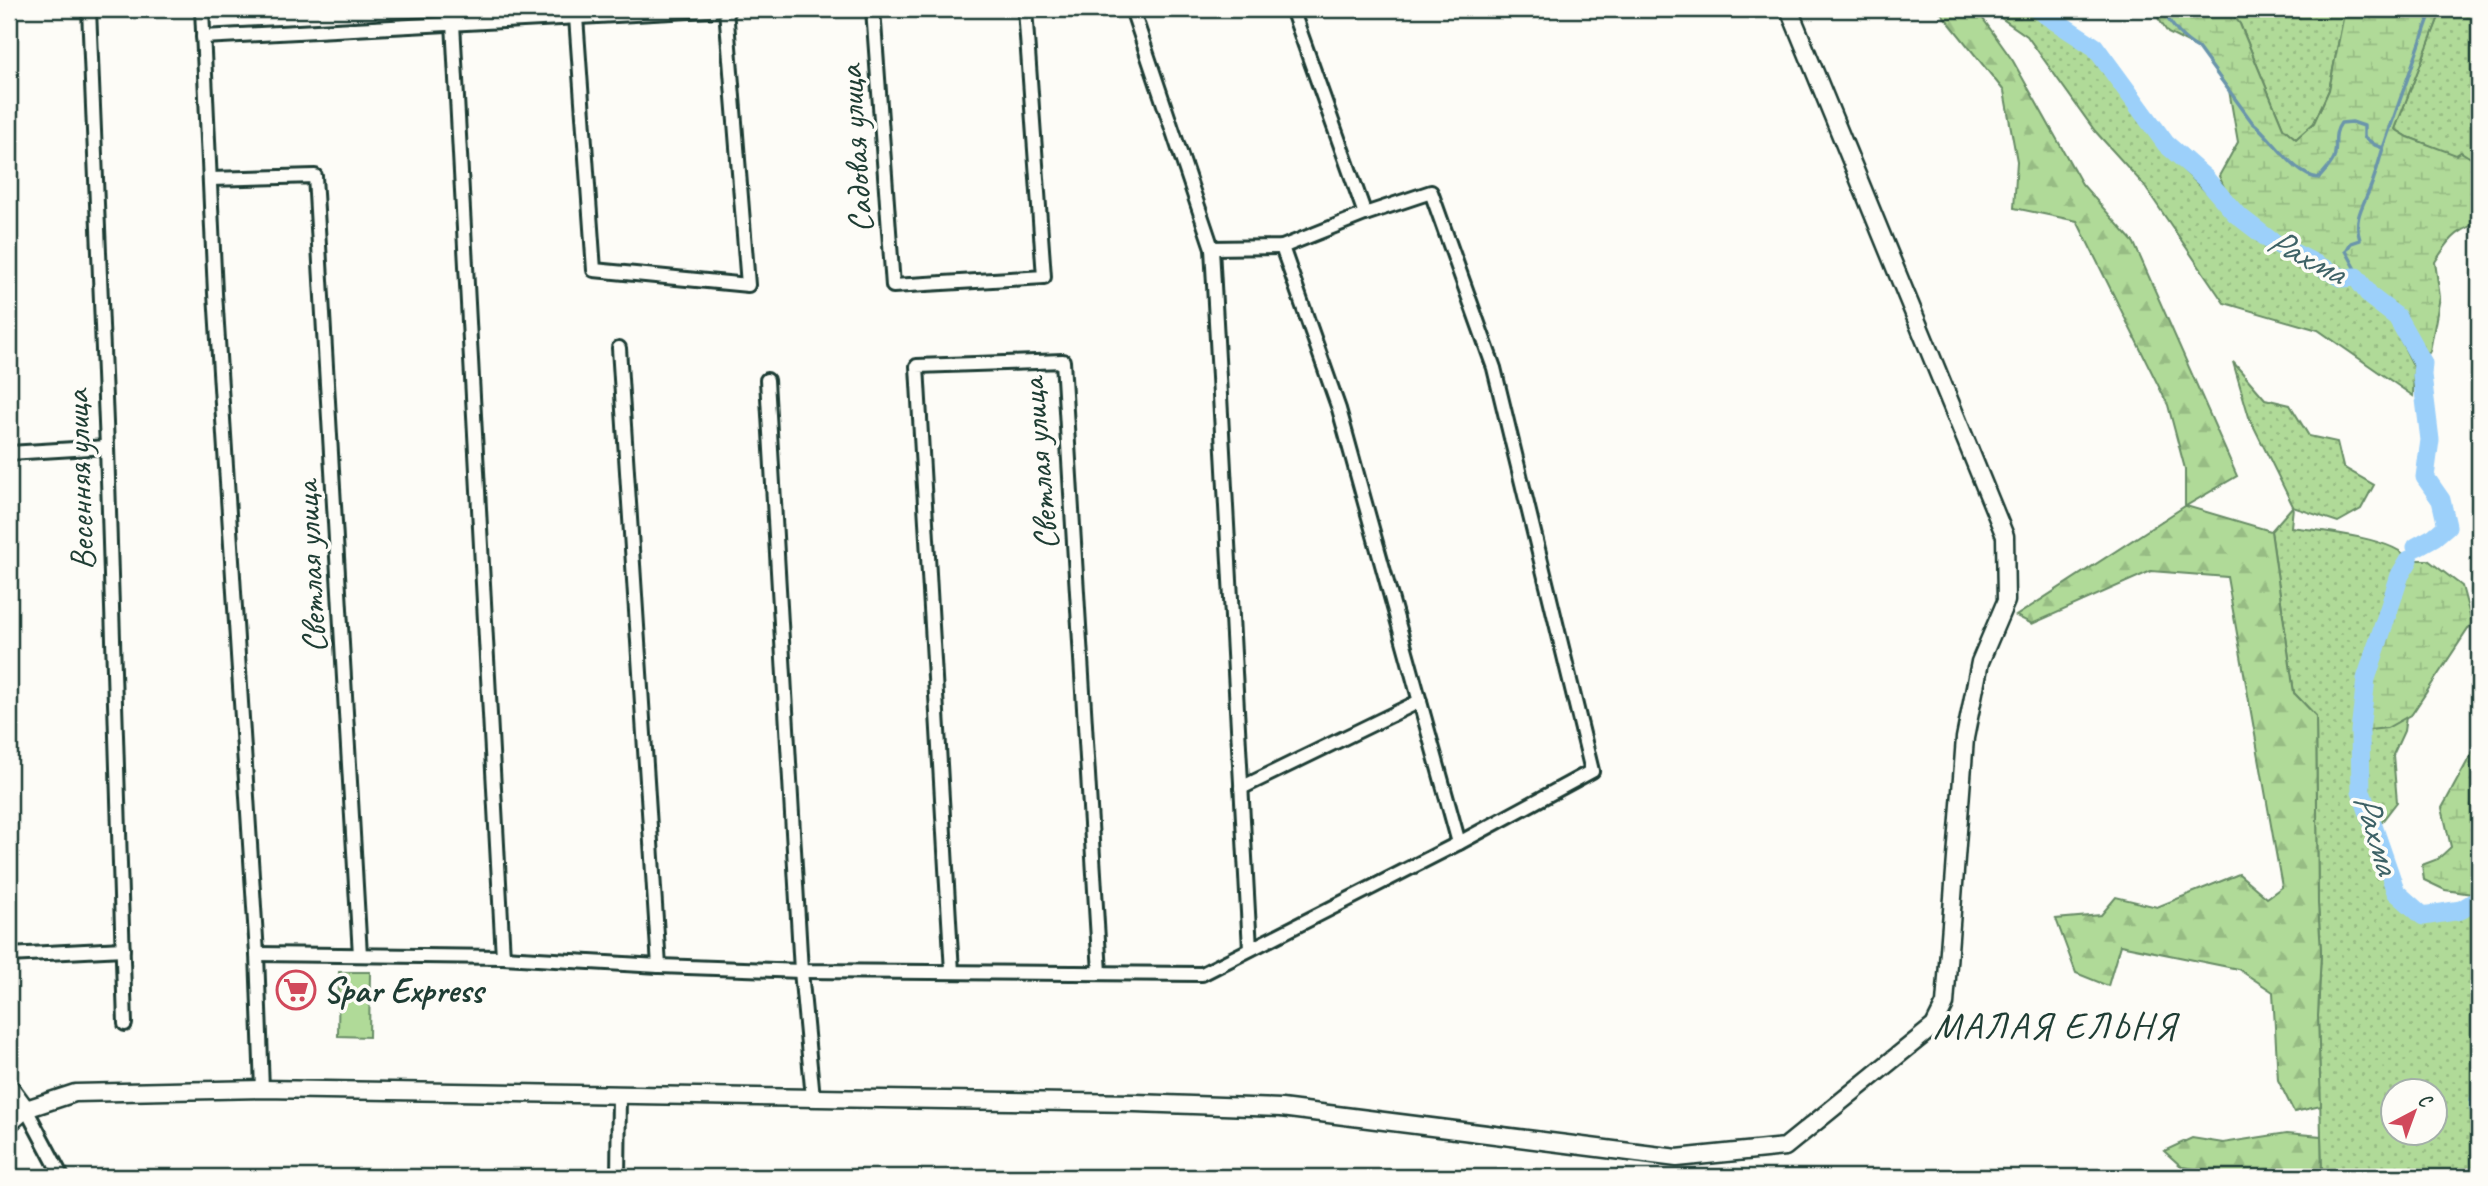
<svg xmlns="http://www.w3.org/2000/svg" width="2488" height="1186" font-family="Caveat,sans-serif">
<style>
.grass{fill:url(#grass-dots);stroke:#688c66;stroke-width:2;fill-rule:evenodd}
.forest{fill:url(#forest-firs);stroke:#688c66;stroke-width:2}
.wetland{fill:url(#wetland-marsh);stroke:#688c66;stroke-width:2}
.park{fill:#b0da98;stroke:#688c66;stroke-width:2}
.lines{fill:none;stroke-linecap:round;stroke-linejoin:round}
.stream{stroke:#6a95ab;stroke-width:3.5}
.river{stroke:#9cd0fa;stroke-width:19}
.minor-casing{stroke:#1f3d34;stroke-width:18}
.tertiary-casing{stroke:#1f3d34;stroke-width:21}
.minor{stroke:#fdfcf7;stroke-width:12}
.tertiary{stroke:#fdfcf7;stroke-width:16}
.labels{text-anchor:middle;stroke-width:7;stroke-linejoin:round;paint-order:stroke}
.street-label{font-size:35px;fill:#1f3d34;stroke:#fdfcf7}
.poi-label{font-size:35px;font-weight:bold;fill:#1f3d34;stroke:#fdfcf7;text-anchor:start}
.water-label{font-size:37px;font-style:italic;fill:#3e6266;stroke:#fdfcf7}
.quarter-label{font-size:38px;letter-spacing:2px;fill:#1f3d34;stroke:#fdfcf7}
</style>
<defs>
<pattern id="grass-dots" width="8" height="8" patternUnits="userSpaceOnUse" patternTransform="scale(1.75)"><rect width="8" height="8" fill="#b0da98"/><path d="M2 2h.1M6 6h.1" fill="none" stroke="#97bc84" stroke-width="1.8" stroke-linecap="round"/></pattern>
<pattern id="forest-firs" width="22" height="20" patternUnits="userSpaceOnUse" patternTransform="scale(1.75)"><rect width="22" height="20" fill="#b0da98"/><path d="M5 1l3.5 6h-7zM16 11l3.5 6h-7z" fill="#97bc84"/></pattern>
<pattern id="wetland-marsh" width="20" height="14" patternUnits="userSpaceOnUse" patternTransform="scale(1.75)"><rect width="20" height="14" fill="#b0da98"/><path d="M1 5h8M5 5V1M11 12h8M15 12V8" fill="none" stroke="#97bc84"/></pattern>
</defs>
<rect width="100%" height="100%" fill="#fdfcf7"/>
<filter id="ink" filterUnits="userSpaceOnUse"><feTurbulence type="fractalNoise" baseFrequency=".0143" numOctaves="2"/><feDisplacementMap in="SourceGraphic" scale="14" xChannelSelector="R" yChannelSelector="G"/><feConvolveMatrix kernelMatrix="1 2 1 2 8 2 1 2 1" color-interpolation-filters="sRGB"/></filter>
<g filter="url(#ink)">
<!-- grass -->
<g class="grass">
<path d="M1988 9H2028L2093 53 2172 159 2238 223 2355 288 2391 321 2414 367 2413 396 2318 330 2224 303 2143 184 2095 131 2027 36Z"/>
<path d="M2228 9H2345L2329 90 2314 123 2296 139 2283 128 2240 24Z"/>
<path d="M2442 9H2479V174L2475 177 2456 156 2408 137 2395 129Z"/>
<path d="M2233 362 2265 399 2290 405 2309 436 2337 442 2343 467 2374 485 2361 509 2338 522 2293 507 2291 527C2316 530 2397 538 2409 560L2400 575 2366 679 2364 702 2407 710 2404 731 2393 755 2397 802 2374 832 2396 892 2423 916 2461 910 2479 899V1177H2322L2318 1016 2321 952 2318 904 2316 716 2294 693 2271 531 2293 506 2249 417ZM2394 1092H2436V1134H2394Z"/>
</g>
<!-- forest -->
<g class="forest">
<path d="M1938 9H1976L2013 61 2082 184 2134 243 2237 476 2186 506 2271 531 2294 693 2316 716 2318 904 2321 952 2318 1016 2321 1106 2294 1112 2278 1080 2273 992 2238 969 2120 945 2108 986 2076 973 2056 919 2101 915 2116 897 2157 907 2239 874 2267 898 2282 887 2227 577 2151 571 2032 624 2016 616 2185 506V469L2168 405 2077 221 2014 208 2017 161 2004 91Z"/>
<path d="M2287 1133 2321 1136 2322 1177H2270L2271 1172 2232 1175 2182 1167 2164 1151 2192 1138 2223 1143Z"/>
</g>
<!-- wetland -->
<g class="wetland">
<path d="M2152 9H2228L2240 24 2283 128 2296 139 2314 123 2329 90 2345 9H2442L2395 129 2408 137 2456 155 2461 152 2474 160 2475 176 2479 174V236L2476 224C2454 232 2448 242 2435 262L2440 297 2430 351 2423 363 2397 317 2371 297 2356 277 2343 278 2271 241 2236 214 2219 176 2238 142 2229 90 2198 48 2168 33Z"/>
<path d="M2409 560H2428L2462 586 2472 623 2412 714 2387 728 2360 731 2366 679 2400 575Z"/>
<path d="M2479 740V895L2445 890 2424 880 2422 865 2438 859 2451 847 2442 808Z"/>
</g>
<!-- park -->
<path class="park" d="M339 972H370L369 1037 338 1036Z"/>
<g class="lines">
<!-- stream -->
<g class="stream">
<path d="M2161 9C2172 25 2181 39 2198 48L2252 122C2272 137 2295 177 2319 178 2324 172 2331 165 2334 158 2338 145 2332 135 2341 123L2352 122 2364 126V137L2375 145 2383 148C2379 161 2376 174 2371 186 2363 206 2353 218 2360 240L2351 243 2346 251 2357 271 2356 277"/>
<path d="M2383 148 2432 9"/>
</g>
<!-- river -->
<g class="river">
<path d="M2037 9 2095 47 2166 144 2205 178 2236 214 2271 241 2343 278 2356 277 2371 297 2397 317 2423 363 2422 375 2430 440 2425 477 2441 500 2447 526 2434 537 2416 547"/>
<path d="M2409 560 2400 575 2366 679 2360 731 2361 791 2396 892 2423 916 2461 910 2479 899"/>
<path d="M2479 1100V1109"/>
</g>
<defs>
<g id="minor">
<path d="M89 9 107 447 125 1024"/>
<path d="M202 9 215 293 257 954 262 1089"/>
<path d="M873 9 893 286 1044 277 1025 9"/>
<path d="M1132 9 1212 248 1250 949"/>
<path d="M1292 9 1365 214"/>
<path d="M576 17 594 270 748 285 726 9"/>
<path d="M453 23 503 957"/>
<path d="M203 37 728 9"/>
<path d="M210 179 315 176 360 955"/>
<path d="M1282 247 1339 409 1459 843"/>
<path d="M619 348 659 966"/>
<path d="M767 380 801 971 813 1098"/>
<path d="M9 453 107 447"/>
<path d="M1241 788 1420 701"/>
<path d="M257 954 503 957 659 966 801 971 1202 974 1459 843 1592 771 1494 368 1431 192 1365 214 1282 247 1212 248"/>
<path d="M9 955 123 949"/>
<path d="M952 972 917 366 1063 361 1100 973"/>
<path d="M26 1109 62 1177"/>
<path d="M618 1177 619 1095"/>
</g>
<g id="tertiary">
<path d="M9 1086 26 1109"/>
<path d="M9 1124 26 1109 75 1093 262 1089 1135 1103 1281 1108 1677 1158 1785 1147 1934 1026 1945 1004 1965 738 1980 662 2006 601 2005 536 1789 9"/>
</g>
</defs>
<!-- minor casing -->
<use href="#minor" class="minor-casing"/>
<!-- tertiary casing -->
<use href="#tertiary" class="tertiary-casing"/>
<!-- minor -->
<use href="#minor" class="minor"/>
<!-- tertiary -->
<use href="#tertiary" class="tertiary"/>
</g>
</g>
<!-- icons -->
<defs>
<symbol id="supermarket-ring" viewBox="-11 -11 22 22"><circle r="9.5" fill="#fdfcf7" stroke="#d1495b" stroke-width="1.5"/><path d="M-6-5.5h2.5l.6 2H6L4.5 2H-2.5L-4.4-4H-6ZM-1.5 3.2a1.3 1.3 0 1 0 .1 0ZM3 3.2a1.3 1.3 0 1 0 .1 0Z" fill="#d1495b"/></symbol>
</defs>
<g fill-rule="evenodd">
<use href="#supermarket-ring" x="274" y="968" width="44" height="44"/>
</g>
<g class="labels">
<!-- street labels -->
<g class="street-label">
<text transform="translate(855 149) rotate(-94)" y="12">Садовая улица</text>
<text transform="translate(1039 464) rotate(-95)" y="12">Светлая улица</text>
<text transform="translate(79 480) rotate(-92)" y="12">Весенняя улица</text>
<text transform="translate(310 567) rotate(-93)" y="12">Светлая улица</text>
</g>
<!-- poi labels -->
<g class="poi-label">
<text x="323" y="1002">Spar Express</text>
</g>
<!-- water labels -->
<g class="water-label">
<text transform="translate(2307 255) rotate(27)" y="13">Рахма</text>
<text transform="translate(2378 833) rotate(73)" y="13">Рахма</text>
</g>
<!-- quarter labels -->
<g class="quarter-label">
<text x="2055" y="1038">МАЛАЯ ЕЛЬНЯ</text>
</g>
</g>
<!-- margin -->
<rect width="2488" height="1186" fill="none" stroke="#fdfcf7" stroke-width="35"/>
<rect x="18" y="18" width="2453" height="1151" fill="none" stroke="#1f3d34" stroke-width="2.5" filter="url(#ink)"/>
<!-- north arrow -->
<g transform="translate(2414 1112) rotate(41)"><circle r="33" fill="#fdfcf7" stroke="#a4b0a9" stroke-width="2"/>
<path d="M0-5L12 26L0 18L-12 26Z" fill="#d1495b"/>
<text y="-10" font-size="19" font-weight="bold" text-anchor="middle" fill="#1f3d34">С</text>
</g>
</svg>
